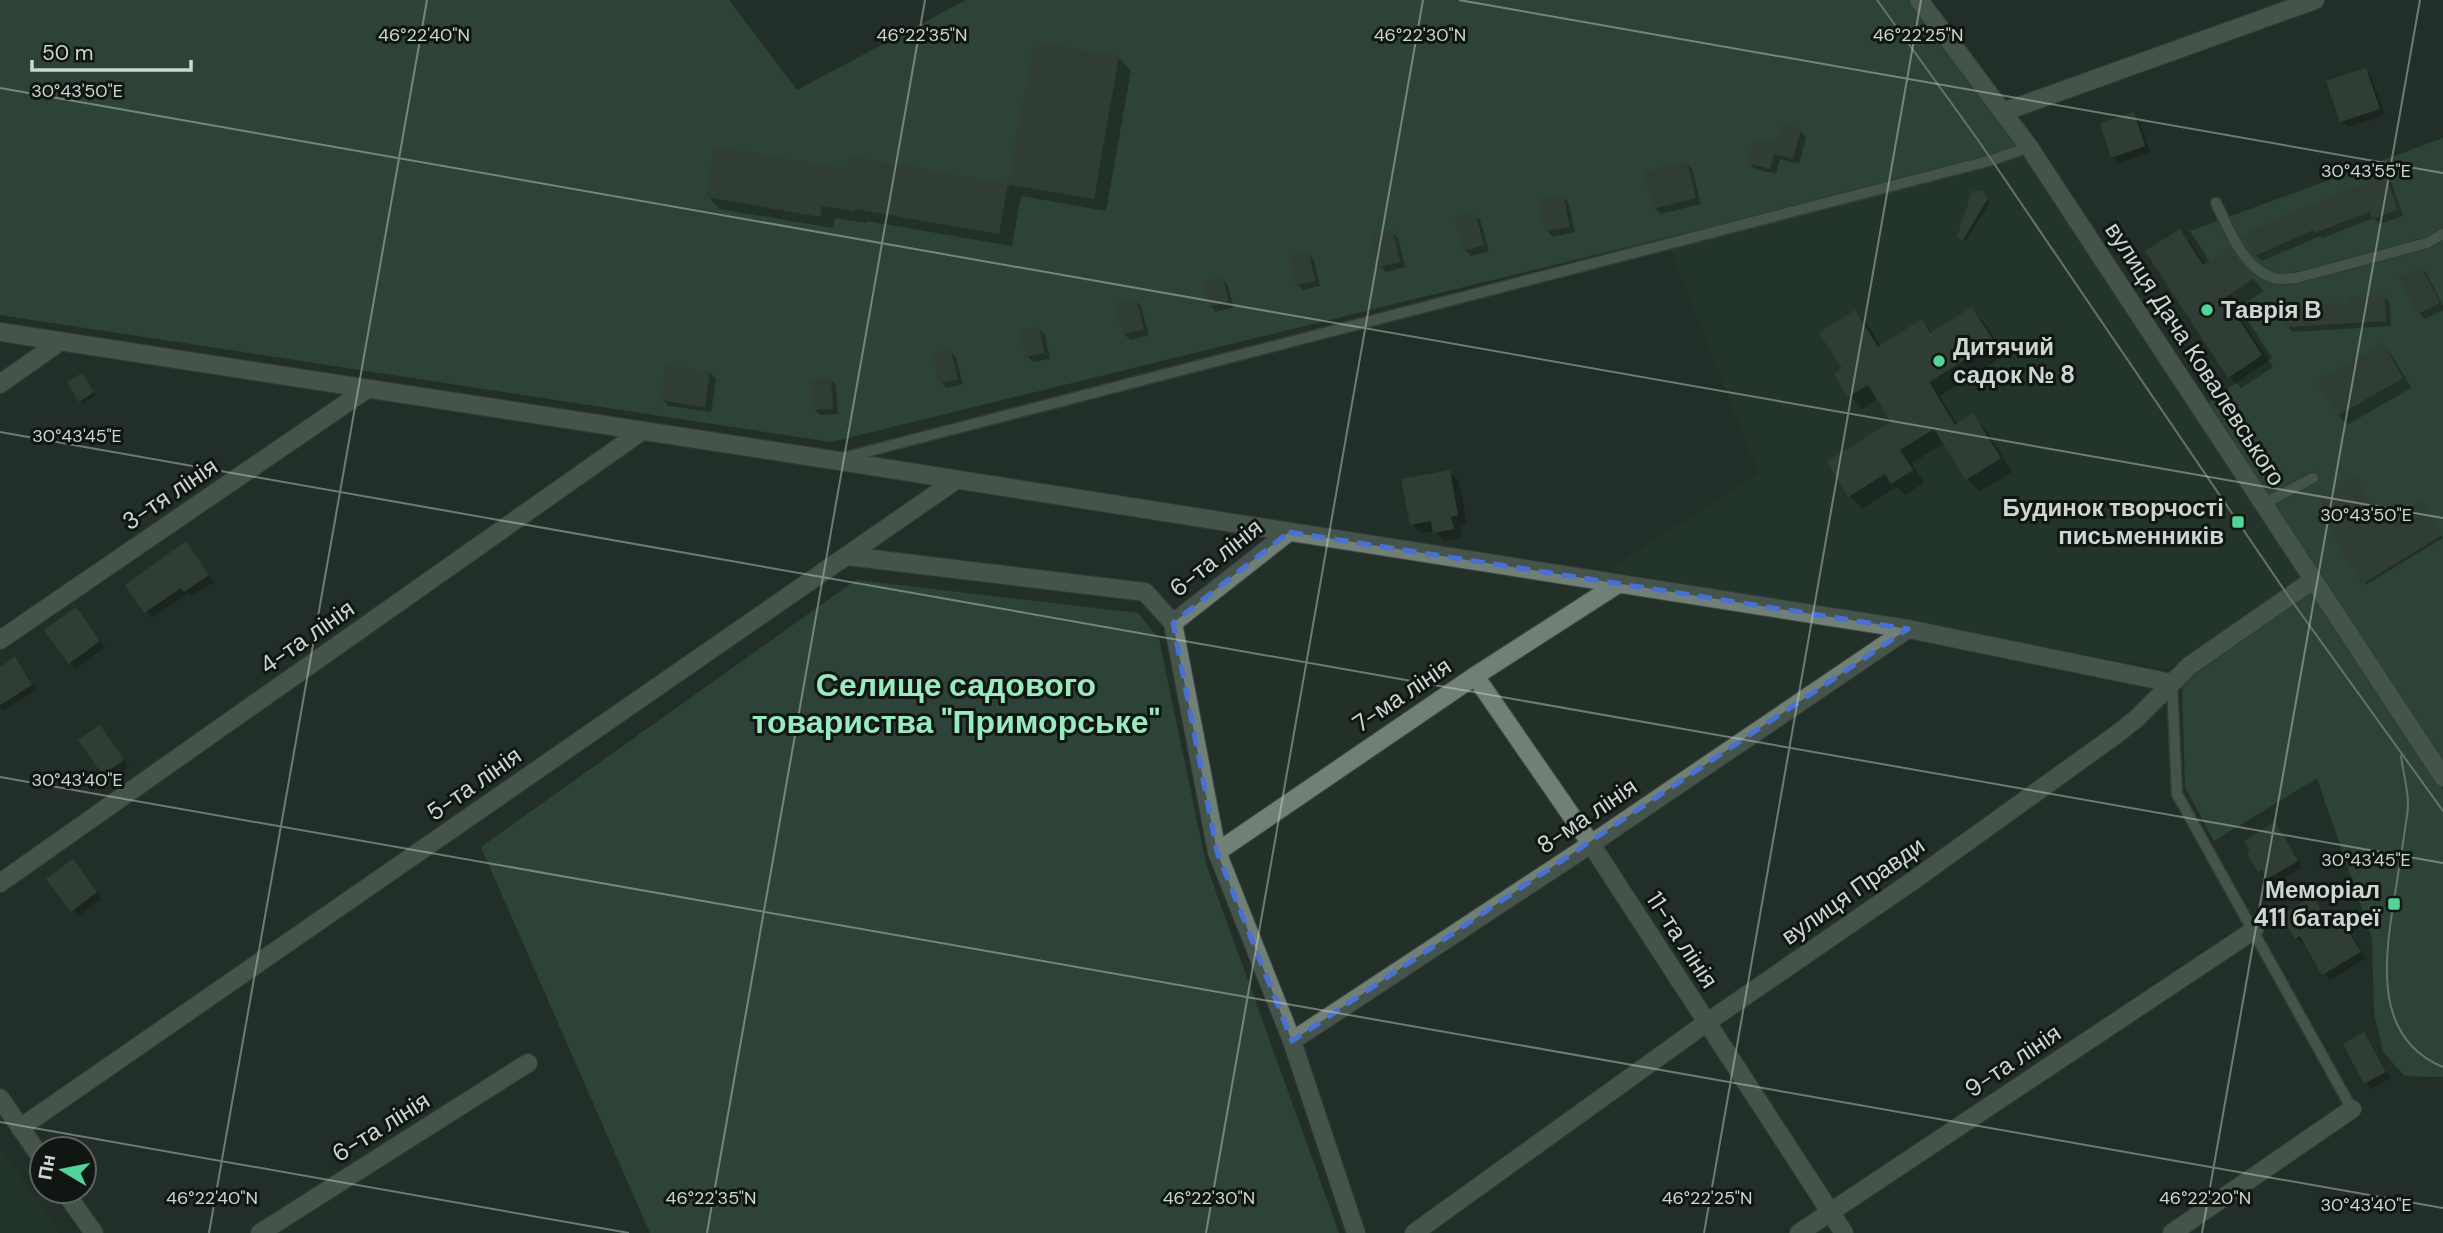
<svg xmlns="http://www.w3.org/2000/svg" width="2443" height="1233" font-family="'DM Sans',sans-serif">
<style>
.built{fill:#253a2f}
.green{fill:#3d5c4b}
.shadow{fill:#0007}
.building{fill:#404f46}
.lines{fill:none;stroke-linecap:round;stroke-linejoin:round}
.service-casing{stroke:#414d47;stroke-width:13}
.minor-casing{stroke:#414d47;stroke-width:20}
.tertiary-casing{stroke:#414d47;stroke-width:20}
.service{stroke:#708077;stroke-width:10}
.minor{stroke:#708077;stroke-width:18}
.tertiary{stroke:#708077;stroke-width:18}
.tram{stroke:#b7c1bc;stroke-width:2}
.marked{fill:none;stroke:#4970d6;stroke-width:5;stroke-dasharray:14 9;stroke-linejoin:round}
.ticks{fill:none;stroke:#cdd6d1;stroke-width:2;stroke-opacity:0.45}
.poi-dot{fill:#52d397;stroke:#101612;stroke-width:2.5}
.labels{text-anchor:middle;stroke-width:6;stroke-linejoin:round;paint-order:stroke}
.poi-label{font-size:24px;font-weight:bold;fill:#cdd6d1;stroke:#101612;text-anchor:start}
.street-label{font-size:24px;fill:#cdd6d1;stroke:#101612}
.district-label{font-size:32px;font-weight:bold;fill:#99eabe;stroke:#101612}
.ticks-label{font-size:18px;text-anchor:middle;fill:#cdd6d1;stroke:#101612;stroke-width:6;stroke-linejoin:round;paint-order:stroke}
</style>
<rect width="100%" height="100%" fill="#223028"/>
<!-- built -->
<g class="built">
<path d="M2030 154 2302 578 2167 669 1608 570 1759 473 1670 249Z"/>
<path d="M0 1147 59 1233H0Z"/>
</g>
<!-- green -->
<g class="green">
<path d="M0 0H729L797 90 966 0H1911L2019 145 1942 170 831 442 0 315Z"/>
<path d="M2443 138V762L2206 404 2272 358 2190 231Z"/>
<path d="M856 580 1138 613 1159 639 1206 864 1339 1233H650L481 847Z"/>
<path d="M2310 591 2443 790V1077L2405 1076 2383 1052 2374 1013 2372 938 2317 778 2214 841 2185 787 2182 684Z"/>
</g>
<!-- shadow -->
<g class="shadow">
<path d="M1035 43 1119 58 1131 71 1106 211 1021 196 1012 246 867 221V223L835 218 833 228 720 209 708 196 849 171 851 158 1010 186Z"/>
<path d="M2365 70 2371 76 2385 115 2348 127 2342 121Z"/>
<path d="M2133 114 2139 120 2150 152 2119 163 2113 157Z"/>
<path d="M1800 131 1806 137 1799 164 1780 159 1776 174 1755 169 1749 163Z"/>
<path d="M1686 163 1692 169 1701 204 1661 214 1655 208Z"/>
<path d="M2385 176 2391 182 2403 216 2380 224 2374 218 2322 238 2320 236 2262 261 2256 255Z"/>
<path d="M1981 193 1990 202 1966 241 1961 239Z"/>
<path d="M1562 196 1568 202 1575 232 1553 237 1547 231Z"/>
<path d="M1474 214 1480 220 1489 251 1471 256 1465 250Z"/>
<path d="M2179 231 2191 243 2206 266 2229 250 2264 291 2235 310 2273 367 2241 388 2230 377Z"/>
<path d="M1392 232 1398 238 1405 267 1386 272 1380 266Z"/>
<path d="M1308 254 1314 260 1320 286 1303 290 1297 284Z"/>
<path d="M2421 268 2427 274 2443 306V310L2425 319 2419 313Z"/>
<path d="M1221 278 1227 284 1234 307 1216 312 1210 306Z"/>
<path d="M2384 297 2390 303 2391 326 2293 332 2287 326 2351 304Z"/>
<path d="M1135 300 1141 306 1149 335 1130 340 1124 334Z"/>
<path d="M1972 310 1984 322 2005 355 1940 396 1958 425 1972 416 1985 428 2012 472 1980 492 1967 479 1945 443 1912 463 1924 483 1905 495 1897 487 1862 509 1850 496 1894 422 1879 398 1862 409 1850 396 1844 369 1855 312 1868 325 1881 347 1922 322 1934 334Z"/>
<path d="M1039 329 1045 335 1050 359 1033 362 1027 356Z"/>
<path d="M2383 345 2392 355 2411 388 2347 425 2338 415Z"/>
<path d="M950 351 956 357 963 384 947 388 941 382Z"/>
<path d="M710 373 716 379 711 412 668 406 662 399Z"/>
<path d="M84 377 96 395 83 403 80 401Z"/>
<path d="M830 379 836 385 838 414 820 415 814 409Z"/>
<path d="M1449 472 1459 481 1467 524 1460 526 1462 538 1444 541 1435 531 1421 533 1412 524Z"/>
<path d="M2423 505 2443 538 2366 585 2333 517 2376 511 2388 522Z"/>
<path d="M186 543 214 582 191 597 188 593 152 618 127 585Z"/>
<path d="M81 615 105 647 76 669 70 663Z"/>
<path d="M15 659 36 690 3 711 0 708V669Z"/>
<path d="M105 733 129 767 110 780 104 774Z"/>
<path d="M2274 824 2302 867 2274 884 2260 871Z"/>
<path d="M79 867 102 899 78 916 72 910Z"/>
<path d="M2312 899 2333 930 2343 924 2349 930 2366 958 2330 980 2305 942 2303 943 2297 938Z"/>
<path d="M2363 1035 2369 1041 2390 1078 2372 1089 2366 1083Z"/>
</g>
<!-- building -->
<g class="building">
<path d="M1034 41 1119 56 1094 199 1008 184Z"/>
<path d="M2366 68 2380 109 2340 122 2326 81Z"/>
<path d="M2134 112 2145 146 2111 158 2100 123Z"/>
<path d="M1782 124 1801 129 1793 159 1774 154 1770 169 1747 163 1754 137 1777 142Z"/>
<path d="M715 146 847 169 850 156 1008 184 999 234 855 209 854 211 822 206 820 217 706 197Z"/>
<path d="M1687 161 1696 198 1653 209 1644 172Z"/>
<path d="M2385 174 2398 210 2372 219 2370 212 2314 233 2313 230 2255 256 2243 239 2249 235 2248 231Z"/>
<path d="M1972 191H1981L1988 198 1963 240 1957 237Z"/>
<path d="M1563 194 1570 227 1545 232 1538 199Z"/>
<path d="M1475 212 1484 245 1464 251 1454 218Z"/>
<path d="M2180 229 2203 265 2230 248 2254 278 2225 298 2262 355 2228 378 2145 251Z"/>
<path d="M1393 230 1400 262 1379 267 1371 235Z"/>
<path d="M1309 252 1315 281 1295 285 1289 257Z"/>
<path d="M2421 266 2440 303 2417 314 2398 277Z"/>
<path d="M1222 276 1229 301 1209 307 1202 281Z"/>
<path d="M2385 295 2386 321 2285 327V304L2349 303V298Z"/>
<path d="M1136 298 1144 329 1123 335 1115 304Z"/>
<path d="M1972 307 1994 342 1929 382 1955 425 1973 413 2001 458 1966 480 1934 429 1900 450 1913 470 1891 484 1885 474 1848 497 1827 462 1891 422 1868 385 1848 397 1834 374 1842 368 1819 333 1855 310 1878 347 1922 319 1930 333Z"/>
<path d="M1039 327 1044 353 1025 357 1020 331Z"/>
<path d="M2383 343 2403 378 2337 416 2317 381Z"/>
<path d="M950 349 958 379 939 383 932 353Z"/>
<path d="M666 365 710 372 705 407 661 400Z"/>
<path d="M82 373 94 392 79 402 67 382Z"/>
<path d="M831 377 833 409 812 410 810 379Z"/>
<path d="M1450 470 1458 515 1451 517 1454 529 1433 533 1431 521 1410 525 1401 479Z"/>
<path d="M2357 475 2375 510H2381L2388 521 2421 500 2442 535 2362 584 2324 521 2331 516 2321 500Z"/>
<path d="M186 541 209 575 184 592 181 588 144 613 125 585Z"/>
<path d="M76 607 100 641 69 664 44 630Z"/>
<path d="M15 657 32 685 0 705V667Z"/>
<path d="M100 725 124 760 103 775 78 740Z"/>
<path d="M2275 822 2298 861 2267 879 2261 870 2258 872 2247 853 2250 851 2244 841Z"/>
<path d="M73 859 97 892 71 912 46 879Z"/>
<path d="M2313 896 2332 929 2343 922 2361 952 2322 975 2300 936 2295 939 2281 915Z"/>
<path d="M2364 1032 2386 1072 2364 1084 2343 1044Z"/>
</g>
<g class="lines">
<defs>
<g id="service">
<path d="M2216 203C2229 229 2243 269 2274 278 2280 280 2290 278 2296 278L2427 243 2443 234"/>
<path d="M842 458 1992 160 2029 147"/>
<path d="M2263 504 2313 478"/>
<path d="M2172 683 2177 794 2352 1109"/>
</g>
<g id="minor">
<path d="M2003 112 2315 0"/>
<path d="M0 332 833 460 1908 629 2172 683"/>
<path d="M0 384 61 341"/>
<path d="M847 556 1145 592 1173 623 1217 852 1292 1041 1356 1233"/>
<path d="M1173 623 1289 532"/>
<path d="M0 640 367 389"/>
<path d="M1475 676 1591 844 1844 1233"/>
<path d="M1217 852 1475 676 1618 584"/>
<path d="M0 883 642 431"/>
<path d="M1292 1041 1591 844 1908 629"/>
<path d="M0 1098 42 1159"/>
<path d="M20 1128 956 480"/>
<path d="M64 1191 94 1233"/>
<path d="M260 1233 528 1063"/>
<path d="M1414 1233 1706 1023 1914 880 2117 734 2136 719 2189 666 2313 580"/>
<path d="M1799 1233 2254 930"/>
<path d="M2172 1233 2352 1109"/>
</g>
<path id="tertiary" d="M1919 0 2029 147 2443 777"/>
</defs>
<!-- service casing -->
<use href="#service" class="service-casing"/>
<!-- minor casing -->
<use href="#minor" class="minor-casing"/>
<!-- tertiary casing -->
<use href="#tertiary" class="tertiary-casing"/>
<!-- service -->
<use href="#service" class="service"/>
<!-- minor -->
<use href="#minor" class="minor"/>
<!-- tertiary -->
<use href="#tertiary" class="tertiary"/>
<!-- tram -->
<g class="tram">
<path d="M1877 0 1978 140 2289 597 2443 811"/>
<path d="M2401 756C2403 772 2408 789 2408 804 2408 815 2405 826 2404 837 2400 860 2397 883 2393 906 2384 965 2375 1039 2443 1067"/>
</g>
</g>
<!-- marked area -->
<path d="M0 0H2443V1233H0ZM1289 532 1908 629 1292 1041 1217 852 1173 623Z" fill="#223028" fill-opacity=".55" fill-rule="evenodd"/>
<path class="marked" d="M1289 532 1908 629 1292 1041 1217 852 1173 623Z"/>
<!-- ticks -->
<path class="ticks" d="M1459 0 2443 173M0 88 2443 518M0 432 2443 863M0 777 2443 1208M0 1122 629 1233M209 1233 427 0M707 1233 925 0M1206 1233 1423 0M1704 1233 1921 0M2202 1233 2420 0"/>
<!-- markers -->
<g class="poi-dot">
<circle cx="2207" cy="310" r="7"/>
<circle cx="1939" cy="361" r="7"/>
<rect x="2231" y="515" width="14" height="14" rx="3.5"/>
<rect x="2387" y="897" width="14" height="14" rx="3.5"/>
</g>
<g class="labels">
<!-- poi labels -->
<g class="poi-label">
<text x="2221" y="318">Таврія В</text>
<text x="1953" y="355">Дитячий<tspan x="1953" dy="28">садок № 8</tspan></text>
<text x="2224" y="516" text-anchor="end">Будинок творчості<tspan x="2224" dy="28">письменників</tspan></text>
<text x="2380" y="898" text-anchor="end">Меморіал<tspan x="2380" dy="28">411 батареї</tspan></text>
</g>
<!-- street labels -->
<g class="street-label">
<text transform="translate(2195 354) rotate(57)" y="8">вулиця Дача Ковалевського</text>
<text transform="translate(170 494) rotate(-34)" y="8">3-тя лінія</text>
<text transform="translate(1216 558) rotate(-38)" y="8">6-та лінія</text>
<text transform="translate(307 637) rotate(-35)" y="8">4-та лінія</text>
<text transform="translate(1402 695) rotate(-34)" y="8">7-ма лінія</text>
<text transform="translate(474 784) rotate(-35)" y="8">5-та лінія</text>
<text transform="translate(1587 816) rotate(-34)" y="8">8-ма лінія</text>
<text transform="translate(1853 891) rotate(-35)" y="8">вулиця Правди</text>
<text transform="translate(1682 940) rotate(57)" y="8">11-та лінія</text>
<text transform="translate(2013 1061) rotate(-34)" y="8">9-та лінія</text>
<text transform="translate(381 1127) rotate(-32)" y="8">6-та лінія</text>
</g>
<!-- district labels -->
<g class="district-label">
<text x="956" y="696">Селище садового<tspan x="956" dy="37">товариства "Приморське"</tspan></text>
</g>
</g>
<g class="ticks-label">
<text x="424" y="41">46°22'40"N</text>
<text x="922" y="41">46°22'35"N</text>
<text x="1420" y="41">46°22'30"N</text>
<text x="1918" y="41">46°22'25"N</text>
<text x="77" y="97">30°43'50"E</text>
<text x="2366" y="177">30°43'55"E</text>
<text x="77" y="442">30°43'45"E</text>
<text x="2366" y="521">30°43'50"E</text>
<text x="77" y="786">30°43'40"E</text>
<text x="2366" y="866">30°43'45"E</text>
<text x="212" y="1204">46°22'40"N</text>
<text x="711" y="1204">46°22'35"N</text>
<text x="1209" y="1204">46°22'30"N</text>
<text x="1707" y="1204">46°22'25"N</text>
<text x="2205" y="1204">46°22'20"N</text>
<text x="2366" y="1211">30°43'40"E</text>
</g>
<!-- north arrow -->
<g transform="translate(63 1170) rotate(280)"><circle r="33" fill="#101612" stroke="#5c635e" stroke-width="2"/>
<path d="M0-5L12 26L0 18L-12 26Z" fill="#52d397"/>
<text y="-10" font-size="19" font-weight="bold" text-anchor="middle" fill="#cdd6d1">Пн</text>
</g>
<!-- scale -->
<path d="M32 60v10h159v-10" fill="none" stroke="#cdd6d1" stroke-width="3.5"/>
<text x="42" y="60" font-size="21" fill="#cdd6d1" stroke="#101612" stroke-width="5" paint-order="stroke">50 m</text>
</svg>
